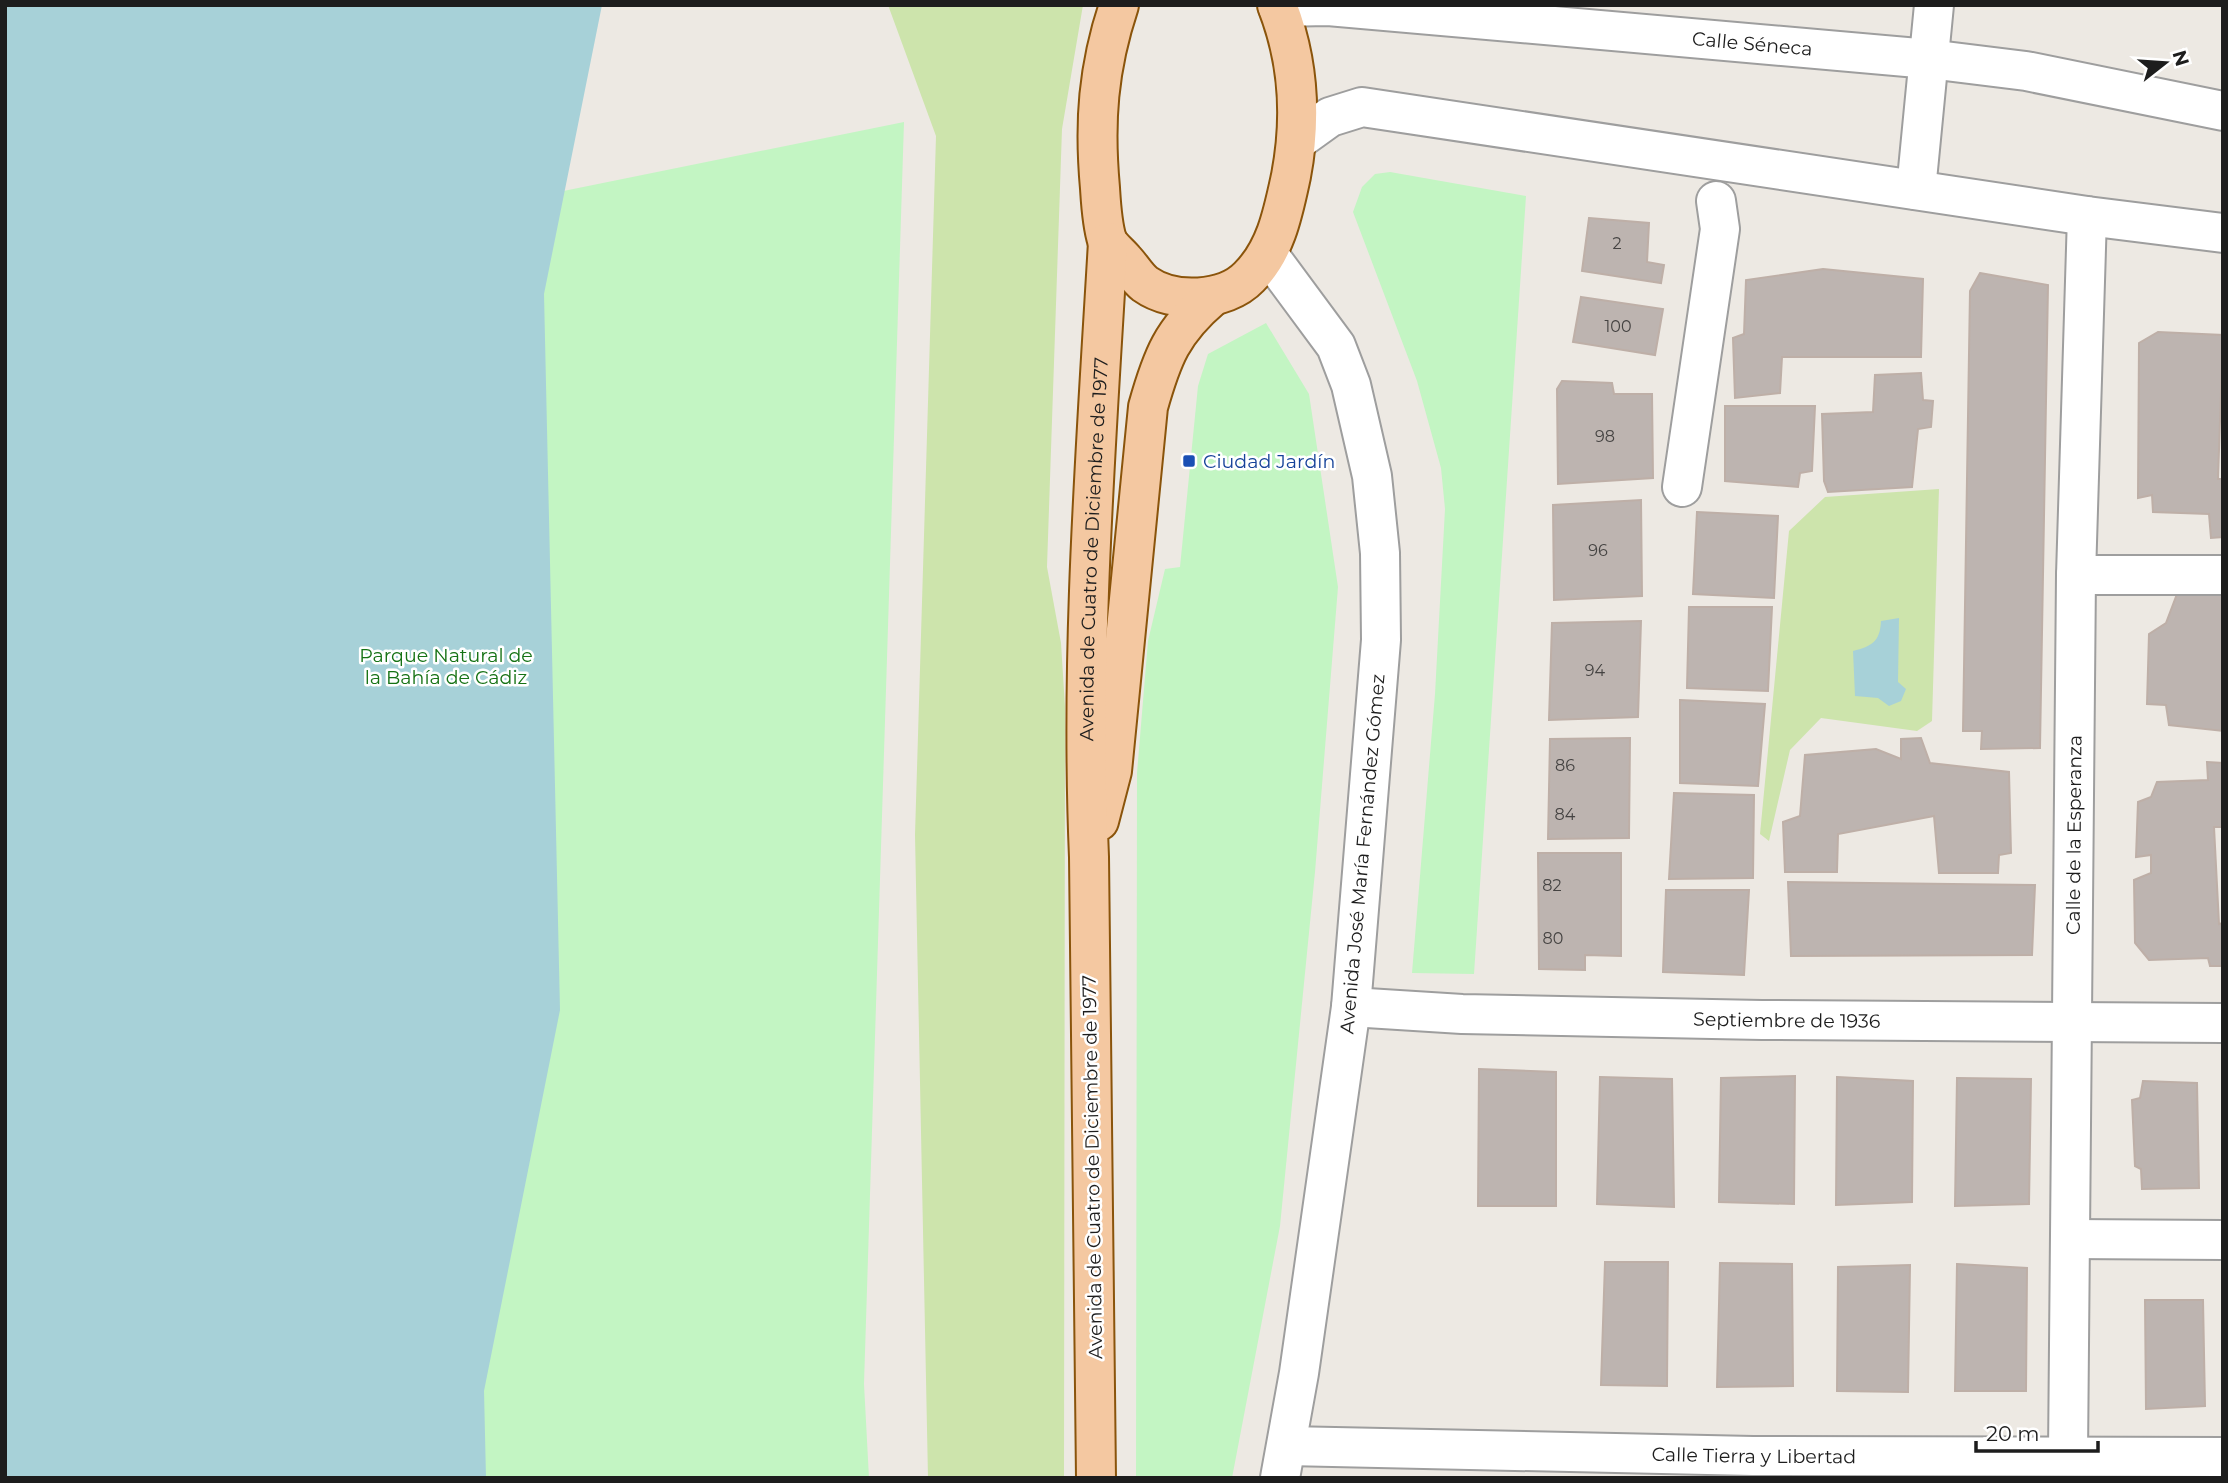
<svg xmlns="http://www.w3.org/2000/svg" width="2228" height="1483" font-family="Montserrat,sans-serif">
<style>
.grass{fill:#cde4ac}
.park{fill:#c3f5c3}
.water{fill:#a7d1d8}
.building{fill:#bdb4b0;stroke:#beafa7;stroke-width:2}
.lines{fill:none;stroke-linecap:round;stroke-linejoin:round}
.minor-casing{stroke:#9e9e9e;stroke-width:42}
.major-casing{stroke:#8a540b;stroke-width:42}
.minor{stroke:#fff;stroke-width:38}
.major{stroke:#f4c8a1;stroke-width:38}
.transit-dot{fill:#1a4fb4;stroke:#fff;stroke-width:2.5}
.labels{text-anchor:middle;stroke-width:5;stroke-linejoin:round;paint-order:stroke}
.number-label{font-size:16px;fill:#454342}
.street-label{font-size:19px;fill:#1d1d1d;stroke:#fff}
.transit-label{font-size:19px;fill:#164399;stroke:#fff;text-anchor:start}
.park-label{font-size:19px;fill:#157214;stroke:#fff}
</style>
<rect width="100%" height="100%" fill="#ede9e3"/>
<!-- grass -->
<g class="grass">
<path d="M888 5H1083L1062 129 1047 567 1061 643 1065 707 1064 1478H928L915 835 936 136Z"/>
<path d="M1939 489 1932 721 1917 731 1821 718 1790 750 1769 841 1760 834 1789 531 1825 497Z"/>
</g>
<!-- park -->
<g class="park">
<path d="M904 122 864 1384 869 1478H5V304Z"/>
<path d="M1390 172 1526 196 1474 974 1412 973 1435 694 1445 509 1441 468 1417 381 1353 212 1362 187 1375 174Z"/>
<path d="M1266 323 1309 394 1338 587 1315 872 1280 1226 1232 1478H1136L1137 773 1148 641 1165 569 1180 567 1198 386 1208 354Z"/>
</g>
<!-- water -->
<g class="water">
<path d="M5 5H602L544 294 560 1010 484 1391 486 1478H5Z"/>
<path d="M1899 618 1898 682 1906 689 1901 701 1889 706 1878 698 1855 696 1853 651C1872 646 1880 642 1881 621Z"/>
</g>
<!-- building -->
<g class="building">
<path d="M1589 218 1649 223 1647 262 1664 265 1661 283 1582 271Z"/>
<path d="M1823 269 1923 279 1921 357H1782L1780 393 1735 398 1733 338 1744 334 1746 280Z"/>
<path d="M1980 273 2048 285 2040 748 1981 749 1982 731H1963L1970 291Z"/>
<path d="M1581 297 1663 309 1655 355 1573 342Z"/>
<path d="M2158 332 2223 335 2218 479H2223V537L2211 538 2209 514 2153 512 2152 495 2138 498 2139 343Z"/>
<path d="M1921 373 1923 400 1933 401 1931 427 1918 429 1912 487 1828 492 1824 481 1822 414 1873 412 1875 375Z"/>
<path d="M1562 381 1612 383 1614 394H1652L1653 478 1558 484 1557 389Z"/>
<path d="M1725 406H1815L1812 471 1800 473 1798 487 1725 481Z"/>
<path d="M1641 500 1642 596 1554 600 1553 505Z"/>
<path d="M1697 512 1778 516 1774 598 1693 594Z"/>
<path d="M2180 586 2223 588V731L2169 725 2166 705 2147 704 2149 634 2166 623Z"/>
<path d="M1689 607H1772L1768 691 1687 688Z"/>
<path d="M1641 621 1638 717 1549 720 1552 623Z"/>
<path d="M1680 700 1765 704 1758 786 1680 783Z"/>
<path d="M1630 738 1629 838 1548 839 1550 739Z"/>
<path d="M1921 738 1930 763 2009 772 2011 853 1999 855 1998 873H1939L1934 816 1838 834 1837 872H1785L1783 822 1800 816 1805 755 1876 749 1901 759V739Z"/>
<path d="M2207 762 2223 763V827H2214L2219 924 2223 923V966H2210L2208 958 2149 960 2135 943 2134 880 2151 873V855L2136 857 2138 802 2151 797 2157 782 2208 780Z"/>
<path d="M1674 793 1754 795 1753 878 1669 879Z"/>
<path d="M1538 853H1621V956L1585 955V970L1539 969Z"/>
<path d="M1788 882 2035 885 2032 955 1791 956Z"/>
<path d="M1666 890H1749L1744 975 1663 972Z"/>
<path d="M1479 1069 1556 1072V1206H1478Z"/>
<path d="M1795 1076 1794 1204 1719 1202 1721 1078Z"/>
<path d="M1600 1077 1672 1079 1674 1207 1597 1204Z"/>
<path d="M1837 1077 1913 1081 1912 1202 1836 1205Z"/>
<path d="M1957 1078 2031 1079 2029 1204 1955 1206Z"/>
<path d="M2143 1081 2197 1083 2199 1188 2142 1189 2141 1169 2135 1166 2132 1100 2140 1098Z"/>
<path d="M1605 1262H1668L1667 1386 1601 1385Z"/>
<path d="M1720 1263 1792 1264 1793 1386 1717 1387Z"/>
<path d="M1957 1264 2027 1268 2026 1391H1955Z"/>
<path d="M1910 1265 1908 1392 1837 1391 1838 1267Z"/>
<path d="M2145 1300H2203L2205 1406 2146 1409Z"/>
</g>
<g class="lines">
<defs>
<g id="minor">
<path id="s1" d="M1278 7 1328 6 1929 59 2026 71 2223 111"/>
<path d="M1298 140 1330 117 1362 107 2087 216 2223 233"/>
<path d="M1916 190 1934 5"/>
<path d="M1268 254 1336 346 1351 385 1372 476 1380 553 1381 640 1351 1007 1299 1373 1280 1478"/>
<path d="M1682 487 1720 229 1716 201"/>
<path d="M2076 575H2223"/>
<path id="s2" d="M1351 1007 1462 1014 1762 1020 2223 1023"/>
<path d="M2071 1239 2223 1240"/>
<path id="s3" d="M1287 1446 1753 1456 2223 1457"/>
<path id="s4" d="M2068 1455 2076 575 2087 216"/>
</g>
<g id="major">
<path d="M1119 5C1098 68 1094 122 1100 188 1101 204 1102 224 1107 240 1110 247 1119 254 1124 260 1131 267 1137 278 1145 284 1173 304 1225 302 1249 277 1276 250 1283 213 1291 176 1302 118 1299 61 1277 5"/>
<path d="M1099 821 1112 771 1148 407C1162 357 1172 331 1212 297"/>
<path id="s5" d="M1096 1478 1089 857C1080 652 1096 447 1108 242"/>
</g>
</defs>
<!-- minor casing -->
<use href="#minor" class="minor-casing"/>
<!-- major casing -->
<use href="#major" class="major-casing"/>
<!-- minor -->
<use href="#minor" class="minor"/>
<!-- major -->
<use href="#major" class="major"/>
</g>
<!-- markers -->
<rect class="transit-dot" x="1182" y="454" width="14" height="14" rx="3.5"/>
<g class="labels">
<!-- number labels -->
<g class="number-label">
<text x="1617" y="249">2</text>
<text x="1618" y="332">100</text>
<text x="1605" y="442">98</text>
<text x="1598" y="556">96</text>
<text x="1595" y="676">94</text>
<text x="1565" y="771">86</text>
<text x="1565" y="820">84</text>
<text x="1552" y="891">82</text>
<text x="1553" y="944">80</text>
</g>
<!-- street labels -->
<g class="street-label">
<text dy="7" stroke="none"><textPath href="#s1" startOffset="476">Calle Séneca</textPath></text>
<text dy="7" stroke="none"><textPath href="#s5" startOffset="929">Avenida de Cuatro de Diciembre de 1977</textPath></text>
<text dy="7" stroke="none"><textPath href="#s4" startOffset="620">Calle de la Esperanza</textPath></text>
<text transform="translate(1362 854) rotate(-85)" y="7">Avenida José María Fernández Gómez</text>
<text dy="7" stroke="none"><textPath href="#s2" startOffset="436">Septiembre de 1936</textPath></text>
<text transform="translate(1092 1167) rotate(-91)" y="7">Avenida de Cuatro de Diciembre de 1977</text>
<text dy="7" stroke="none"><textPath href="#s3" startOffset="467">Calle Tierra y Libertad</textPath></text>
</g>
<!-- transit labels -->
<g class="transit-label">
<text x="1203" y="468">Ciudad Jardín</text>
</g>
<!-- park labels -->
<g class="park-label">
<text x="446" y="662">Parque Natural de<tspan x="446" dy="22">la Bahía de Cádiz</tspan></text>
</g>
</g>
<!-- border -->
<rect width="2228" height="1483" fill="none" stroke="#1d1d1d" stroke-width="14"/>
<!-- north arrow -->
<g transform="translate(2165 63) rotate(73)" stroke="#ffffff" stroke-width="5" paint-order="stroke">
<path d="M0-5L12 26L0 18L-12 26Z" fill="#1d1d1d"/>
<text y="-10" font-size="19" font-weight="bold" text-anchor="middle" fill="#1d1d1d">N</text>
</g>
<!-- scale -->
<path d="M1976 1441v10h122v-10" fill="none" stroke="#1d1d1d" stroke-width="3.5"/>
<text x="1986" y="1441" font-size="21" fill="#1d1d1d" stroke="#ffffff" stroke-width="5" paint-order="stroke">20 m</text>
</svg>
